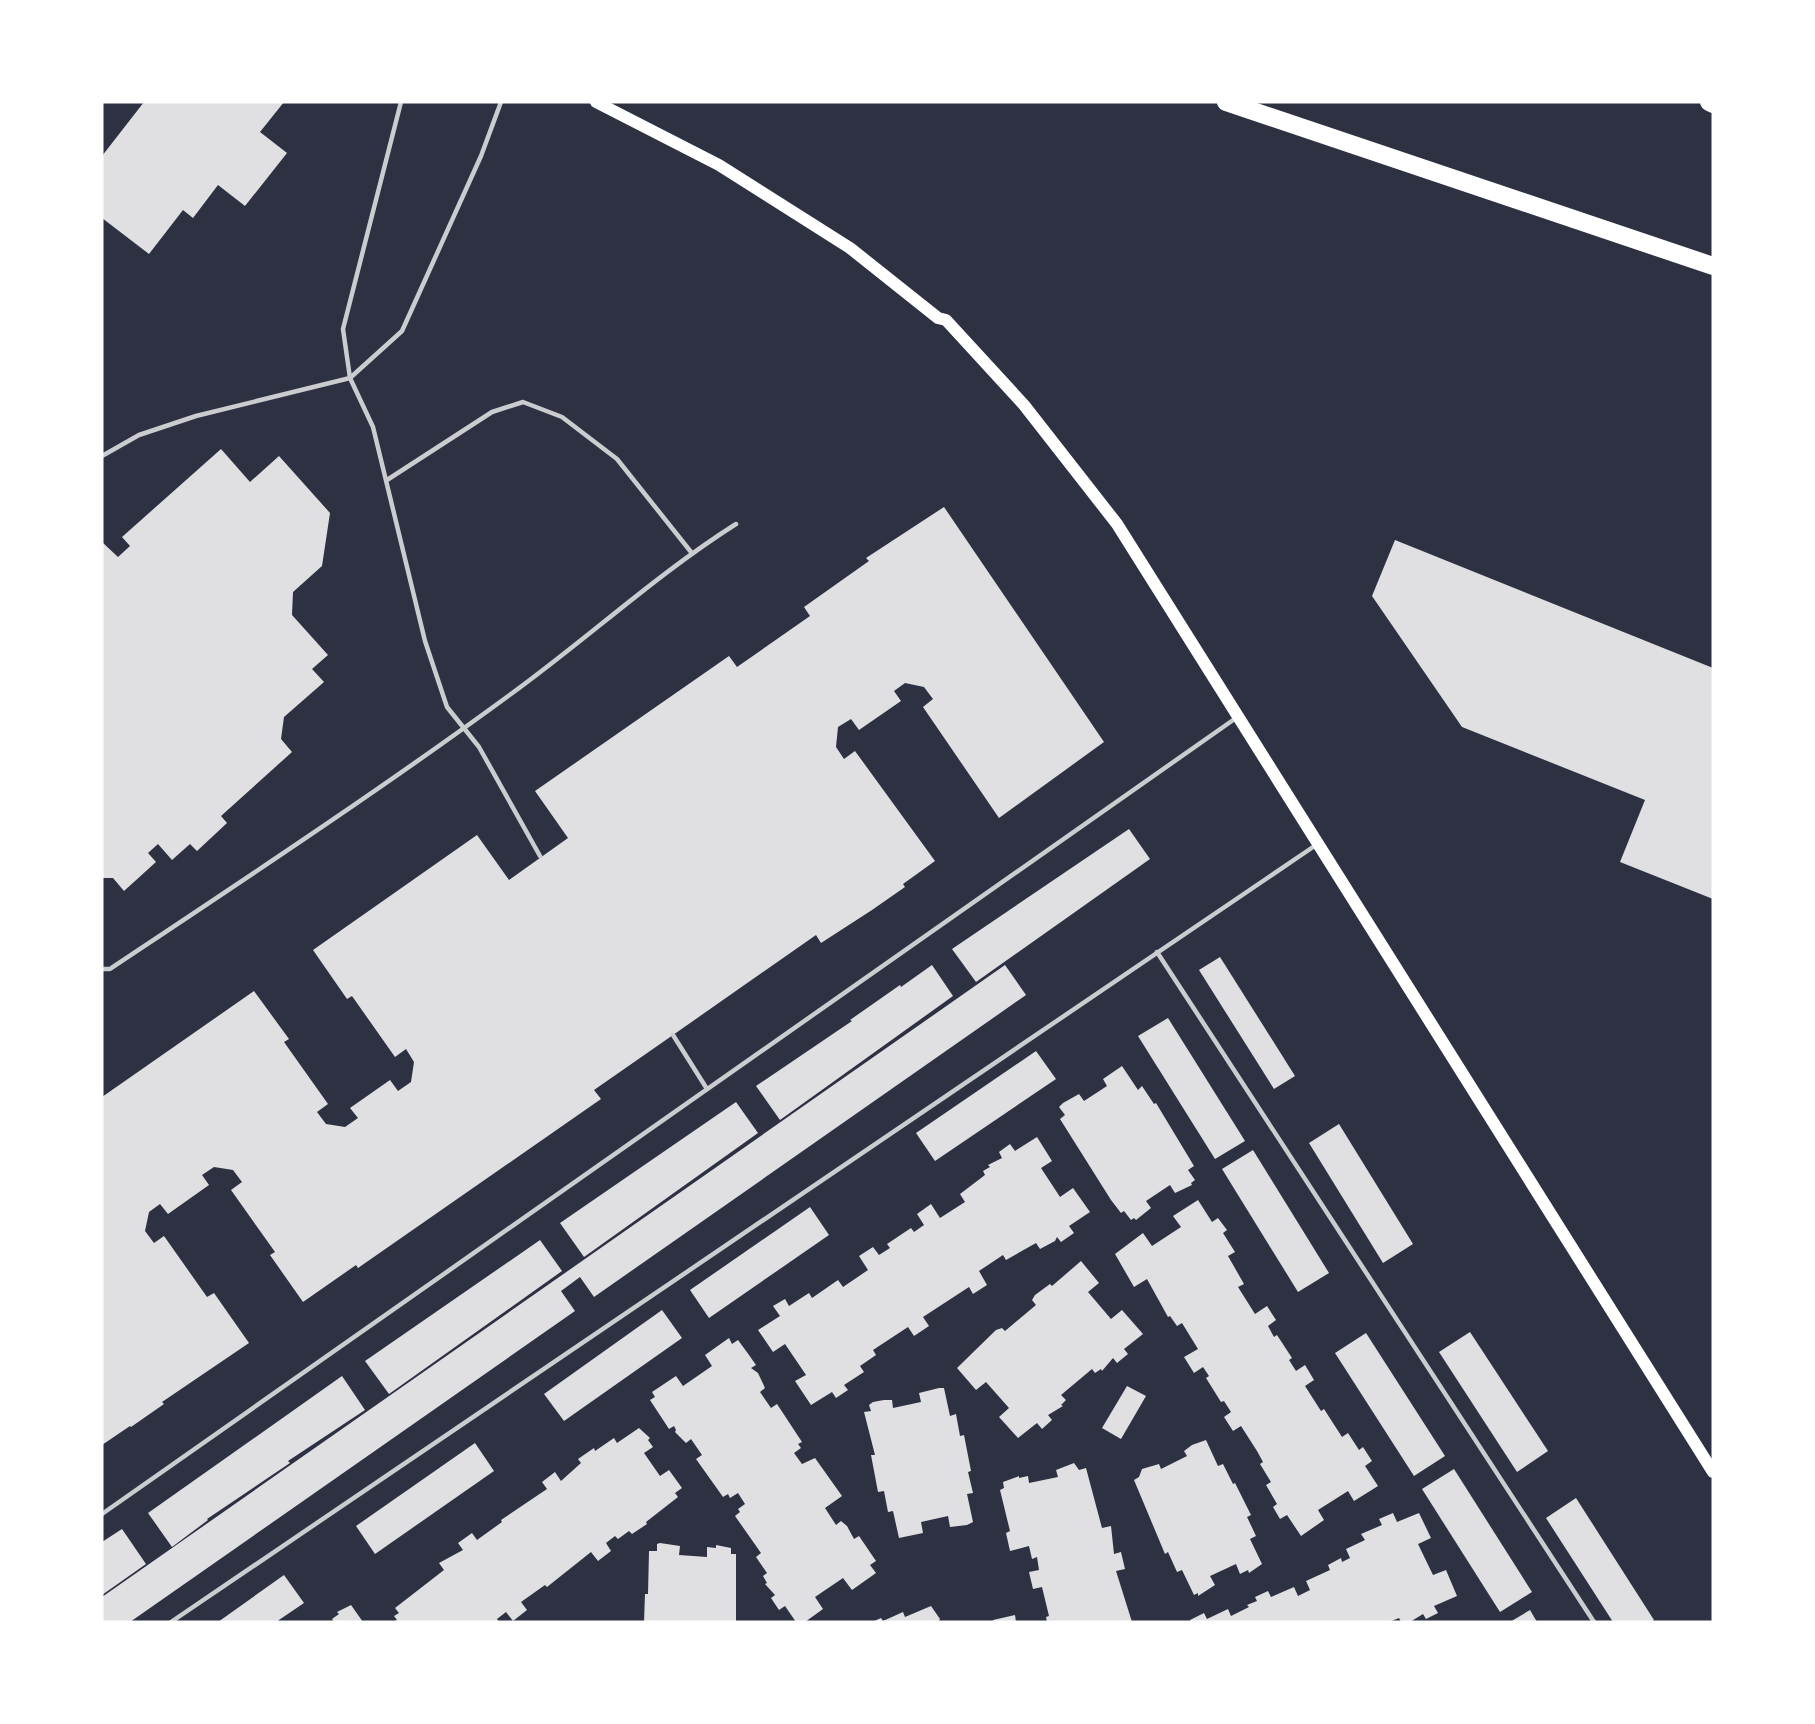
<svg xmlns="http://www.w3.org/2000/svg" width="1815" height="1724" font-family="'Noto Sans',sans-serif">
<style>
.building{fill:#e0e0e3}
.lines{fill:none;stroke-linecap:round;stroke-linejoin:round}
.service{stroke:#caccd0;stroke-width:4.5}
.secondary{stroke:#fff;stroke-width:12}
.motorway{stroke:#fff;stroke-width:18}
</style>
<rect width="100%" height="100%" fill="#2d3142"/>
<!-- building -->
<g class="building">
<path d="M144 102H284L260 132 287 153 245 206 218 185 193 218 183 210 149 254 102 218V156Z"/>
<path d="M221 449 250 482 279 456 330 513 322 566 293 592 292 615 328 655 312 669 324 682 284 717 281 739 292 752 221 816 227 823 197 851 190 844 172 860 158 844 148 853 156 862 124 891 113 878H102V542L118 557 130 546 122 537Z"/>
<path d="M944 507 1104 742 999 818 923 707 933 699 924 687 905 683 894 691 901 701 859 730 851 719 838 727 836 747 844 759 855 751 935 861 903 884 905 887 872 910 821 943 816 935 673 1035 594 1090 601 1099 358 1268 356 1265 303 1302 270 1255 275 1252 231 1190 242 1182 233 1170 214 1167 202 1175 209 1185 168 1214 160 1204 149 1212 145 1231 154 1243 164 1236 207 1297 214 1293 249 1343 162 1402 164 1404 131 1427 130 1426 102 1445V1097L254 991 289 1039 284 1042 328 1104 317 1112 326 1124 345 1127 358 1118 350 1108 390 1080 398 1091 411 1082 414 1062 406 1049 395 1057 352 996 347 999 313 950 477 835 509 880 568 838 535 791 729 656 737 667 810 616 804 607 869 561 866 558Z"/>
<path d="M1395 540 1713 668V899L1620 862 1645 800 1462 727 1372 596Z"/>
<path d="M1129 829 1150 859 976 982 952 949Z"/>
<path d="M1220 957 1295 1076 1274 1089 1199 970Z"/>
<path d="M932 965 953 996 780 1120 756 1086 852 1021 850 1020 900 985 901 987Z"/>
<path d="M1005 965 1026 995 594 1297 580 1277 561 1291 575 1311 130 1622H102V1597Z"/>
<path d="M1168 1018 1245 1141 1215 1159 1138 1036Z"/>
<path d="M1036 1051 1056 1079 935 1161 916 1133Z"/>
<path d="M1122 1066 1138 1090 1142 1086 1154 1104 1156 1103 1194 1166 1188 1170 1195 1180 1191 1183 1192 1185 1175 1193 1170 1185 1146 1201 1151 1208 1136 1220 1134 1218 1131 1220 1124 1211 1121 1213 1111 1200 1060 1119 1065 1115 1059 1107 1063 1103 1079 1094 1084 1101 1107 1086 1103 1079Z"/>
<path d="M736 1102 758 1133 584 1257 560 1223Z"/>
<path d="M1339 1124 1413 1244 1383 1263 1309 1143Z"/>
<path d="M1037 1137 1052 1161 1041 1168 1060 1197 1073 1188 1090 1212 1069 1226 1074 1233 1061 1242 1057 1237 1055 1241 1040 1249 1036 1243 1006 1260 1003 1255 979 1271 987 1285 973 1294 969 1287 923 1317 929 1326 914 1336 908 1327 873 1350 876 1355 860 1366 864 1372 844 1385 848 1390 836 1398 832 1392 811 1405 795 1381 806 1375 785 1344 773 1352 758 1330 780 1316 773 1306 785 1299 789 1306 809 1293 812 1298 838 1280 843 1287 868 1270 859 1256 873 1247 879 1255 890 1248 887 1244 911 1228 914 1232 924 1225 917 1214 931 1204 940 1218 965 1202 960 1194 985 1175 983 1171 990 1167 988 1165 1002 1158 999 1152 1010 1144 1015 1151Z"/>
<path d="M1253 1150 1329 1273 1298 1292 1222 1169Z"/>
<path d="M1198 1200 1212 1222 1218 1218 1227 1230 1223 1233 1235 1252 1228 1256 1244 1284 1238 1287 1255 1314 1267 1306 1276 1320 1268 1326 1274 1337 1277 1335 1292 1358 1289 1360 1296 1371 1305 1365 1314 1380 1305 1386 1321 1411 1324 1409 1342 1437 1348 1433 1359 1450 1363 1447 1372 1461 1365 1466 1378 1486 1354 1501 1348 1491 1318 1510 1324 1520 1301 1536 1287 1515 1280 1519 1273 1507 1277 1504 1266 1485 1271 1482 1260 1464 1263 1462 1257 1451 1241 1426 1233 1431 1224 1417 1231 1412 1224 1401 1221 1402 1206 1378 1209 1376 1203 1367 1194 1373 1184 1357 1198 1349 1182 1323 1177 1326 1170 1316 1168 1317 1147 1279 1134 1287 1115 1254 1143 1233 1152 1246 1181 1227 1173 1216Z"/>
<path d="M810 1207 829 1235 709 1318 690 1290Z"/>
<path d="M540 1240 562 1271 389 1394 365 1361Z"/>
<path d="M1081 1261 1099 1283 1088 1292 1111 1319 1122 1310 1143 1334 1124 1349 1128 1354 1117 1363 1113 1358 1102 1371 1101 1369 1095 1373 1092 1369 1061 1395 1066 1400 1061 1405 1063 1406 1048 1415 1052 1420 1042 1429 1037 1423 1018 1438 999 1417 1009 1408 986 1382 976 1390 957 1368 996 1330 1002 1328 1005 1331 1036 1305 1032 1300 1035 1295 1050 1284 1052 1286Z"/>
<path d="M662 1310 682 1338 564 1421 544 1394Z"/>
<path d="M1470 1332 1548 1451 1517 1472 1439 1352Z"/>
<path d="M1366 1333 1445 1456 1414 1476 1335 1353Z"/>
<path d="M729 1338 732 1344 738 1340 749 1355 756 1365 751 1368 758 1373 765 1388 760 1392 771 1408 777 1404 802 1442 798 1444 801 1448 794 1453 802 1464 815 1458 842 1496 825 1508 836 1525 841 1521 847 1526 854 1539 859 1536 876 1561 870 1565 876 1573 852 1590 843 1578 815 1597 823 1609 805 1622H796L785 1606 779 1610 771 1598 775 1595 765 1584 767 1583 763 1576 767 1573 756 1557 761 1553 735 1516 740 1512 738 1509 745 1504 738 1493 730 1498 728 1494 723 1497 696 1459 702 1455 691 1439 686 1443 675 1432 676 1430 674 1426 669 1429 650 1400 655 1397 652 1392 676 1376 683 1386 712 1366 705 1355Z"/>
<path d="M342 1376 365 1410 288 1461 290 1463 207 1519 208 1520 172 1547 148 1513Z"/>
<path d="M1127 1386 1146 1396 1121 1439 1102 1428Z"/>
<path d="M939 1388H944L950 1416 956 1414 960 1436 964 1435 971 1471 968 1472 973 1493 967 1494 973 1522 967 1525 950 1527 948 1516 921 1522 923 1533 899 1538 893 1511 888 1512 884 1491 878 1492 871 1455H875L864 1412 871 1411 869 1405 873 1402 884 1400H892L893 1408 921 1402 919 1393Z"/>
<path d="M639 1428 650 1438 648 1440 653 1447 644 1453 660 1476 669 1470 682 1488 675 1493 678 1497 646 1522 647 1524 632 1534 629 1531 618 1539 615 1536 606 1543 611 1551 598 1561 591 1552 547 1587 545 1585 521 1602 527 1610 513 1621 506 1612 497 1619 499 1622H393L397 1620 394 1616 399 1613 395 1608 444 1570 439 1563 463 1550 458 1543 472 1533 477 1540 502 1522 501 1520 547 1489 542 1482 555 1472 561 1481 581 1463 578 1459 594 1448 595 1451 614 1438 617 1443Z"/>
<path d="M1206 1440 1218 1466 1223 1464 1233 1484 1235 1483 1251 1515 1247 1517 1256 1536 1250 1539 1262 1564 1249 1573 1248 1570 1240 1574 1236 1564 1210 1576 1215 1585 1198 1596V1593L1194 1595 1182 1570 1177 1572 1168 1552 1165 1554 1134 1480 1139 1477 1142 1469 1159 1464 1161 1469 1187 1456 1184 1451 1192 1445Z"/>
<path d="M475 1443 494 1471 375 1554 356 1526Z"/>
<path d="M1074 1463 1079 1470 1086 1468 1102 1528 1111 1526 1114 1554 1121 1552 1125 1569 1116 1571 1132 1622H1047L1046 1617 1049 1616 1042 1587 1033 1589 1029 1572 1039 1570 1037 1557 1032 1559 1029 1546 1010 1551 1006 1533 1010 1531 1000 1490 1004 1488 1003 1482 1019 1476V1478L1028 1476 1029 1483 1058 1477 1056 1470Z"/>
<path d="M1454 1469 1532 1592 1500 1612 1422 1489Z"/>
<path d="M1576 1498 1654 1620 1651 1622H1613L1546 1518Z"/>
<path d="M1393 1513 1397 1522 1419 1513 1431 1538 1418 1544 1433 1575 1446 1570 1457 1596 1434 1606 1438 1613 1426 1619 1423 1614 1410 1622H1401L1399 1618 1389 1622H1191L1190 1620 1204 1613 1207 1619 1228 1609 1231 1616 1249 1607 1247 1605 1257 1601 1255 1597 1268 1591 1271 1597 1294 1587 1298 1596 1310 1590 1306 1581 1330 1570 1328 1565 1341 1558 1342 1562 1350 1558 1346 1549 1365 1540 1361 1534 1382 1525 1379 1519Z"/>
<path d="M122 1529 146 1564 102 1595V1542Z"/>
<path d="M660 1543 680 1546 679 1555 707 1557V1547L716 1548V1545L731 1548V1554H736V1622H644L645 1594H648L649 1551H657V1544Z"/>
<path d="M284 1575 304 1603 276 1622H218Z"/>
<path d="M351 1605 363 1622H334L332 1619 339 1614 337 1612Z"/>
<path d="M931 1606 940 1619 938 1622H872L881 1618 883 1621 903 1612 905 1617Z"/>
<path d="M1530 1610 1537 1622H1510Z"/>
<path d="M1015 1615 1016 1622H994L993 1620Z"/>
</g>
<g class="lines">
<!-- service -->
<g class="service">
<path d="M350 378 402 331 481 156 501 102"/>
<path d="M350 378 343 329 401 102"/>
<path d="M102 456 139 435 196 416 350 378 373 427 425 641 447 707 479 747 540 856"/>
<path d="M387 480 492 412 523 402 562 417 617 459 691 552"/>
<path d="M1157 952 1594 1622"/>
<path d="M102 969H110C245 879 380 790 511 694 587 639 657 574 736 524"/>
<path d="M673 1035 707 1089"/>
<path d="M102 1514 1236 718"/>
<path d="M171 1622 1316 845"/>
</g>
<!-- secondary -->
<path class="secondary" d="M596 102 719 165 850 248 938 318 946 320 1024 405 1117 524 1713 1472"/>
<!-- motorway -->
<g class="motorway">
<path d="M1226 102 1713 266"/>
<path d="M1709 102 1713 104"/>
</g>
</g>
<!-- border -->
<rect width="1815" height="1724" fill="none" stroke="#ffffff" stroke-width="207"/>
</svg>
